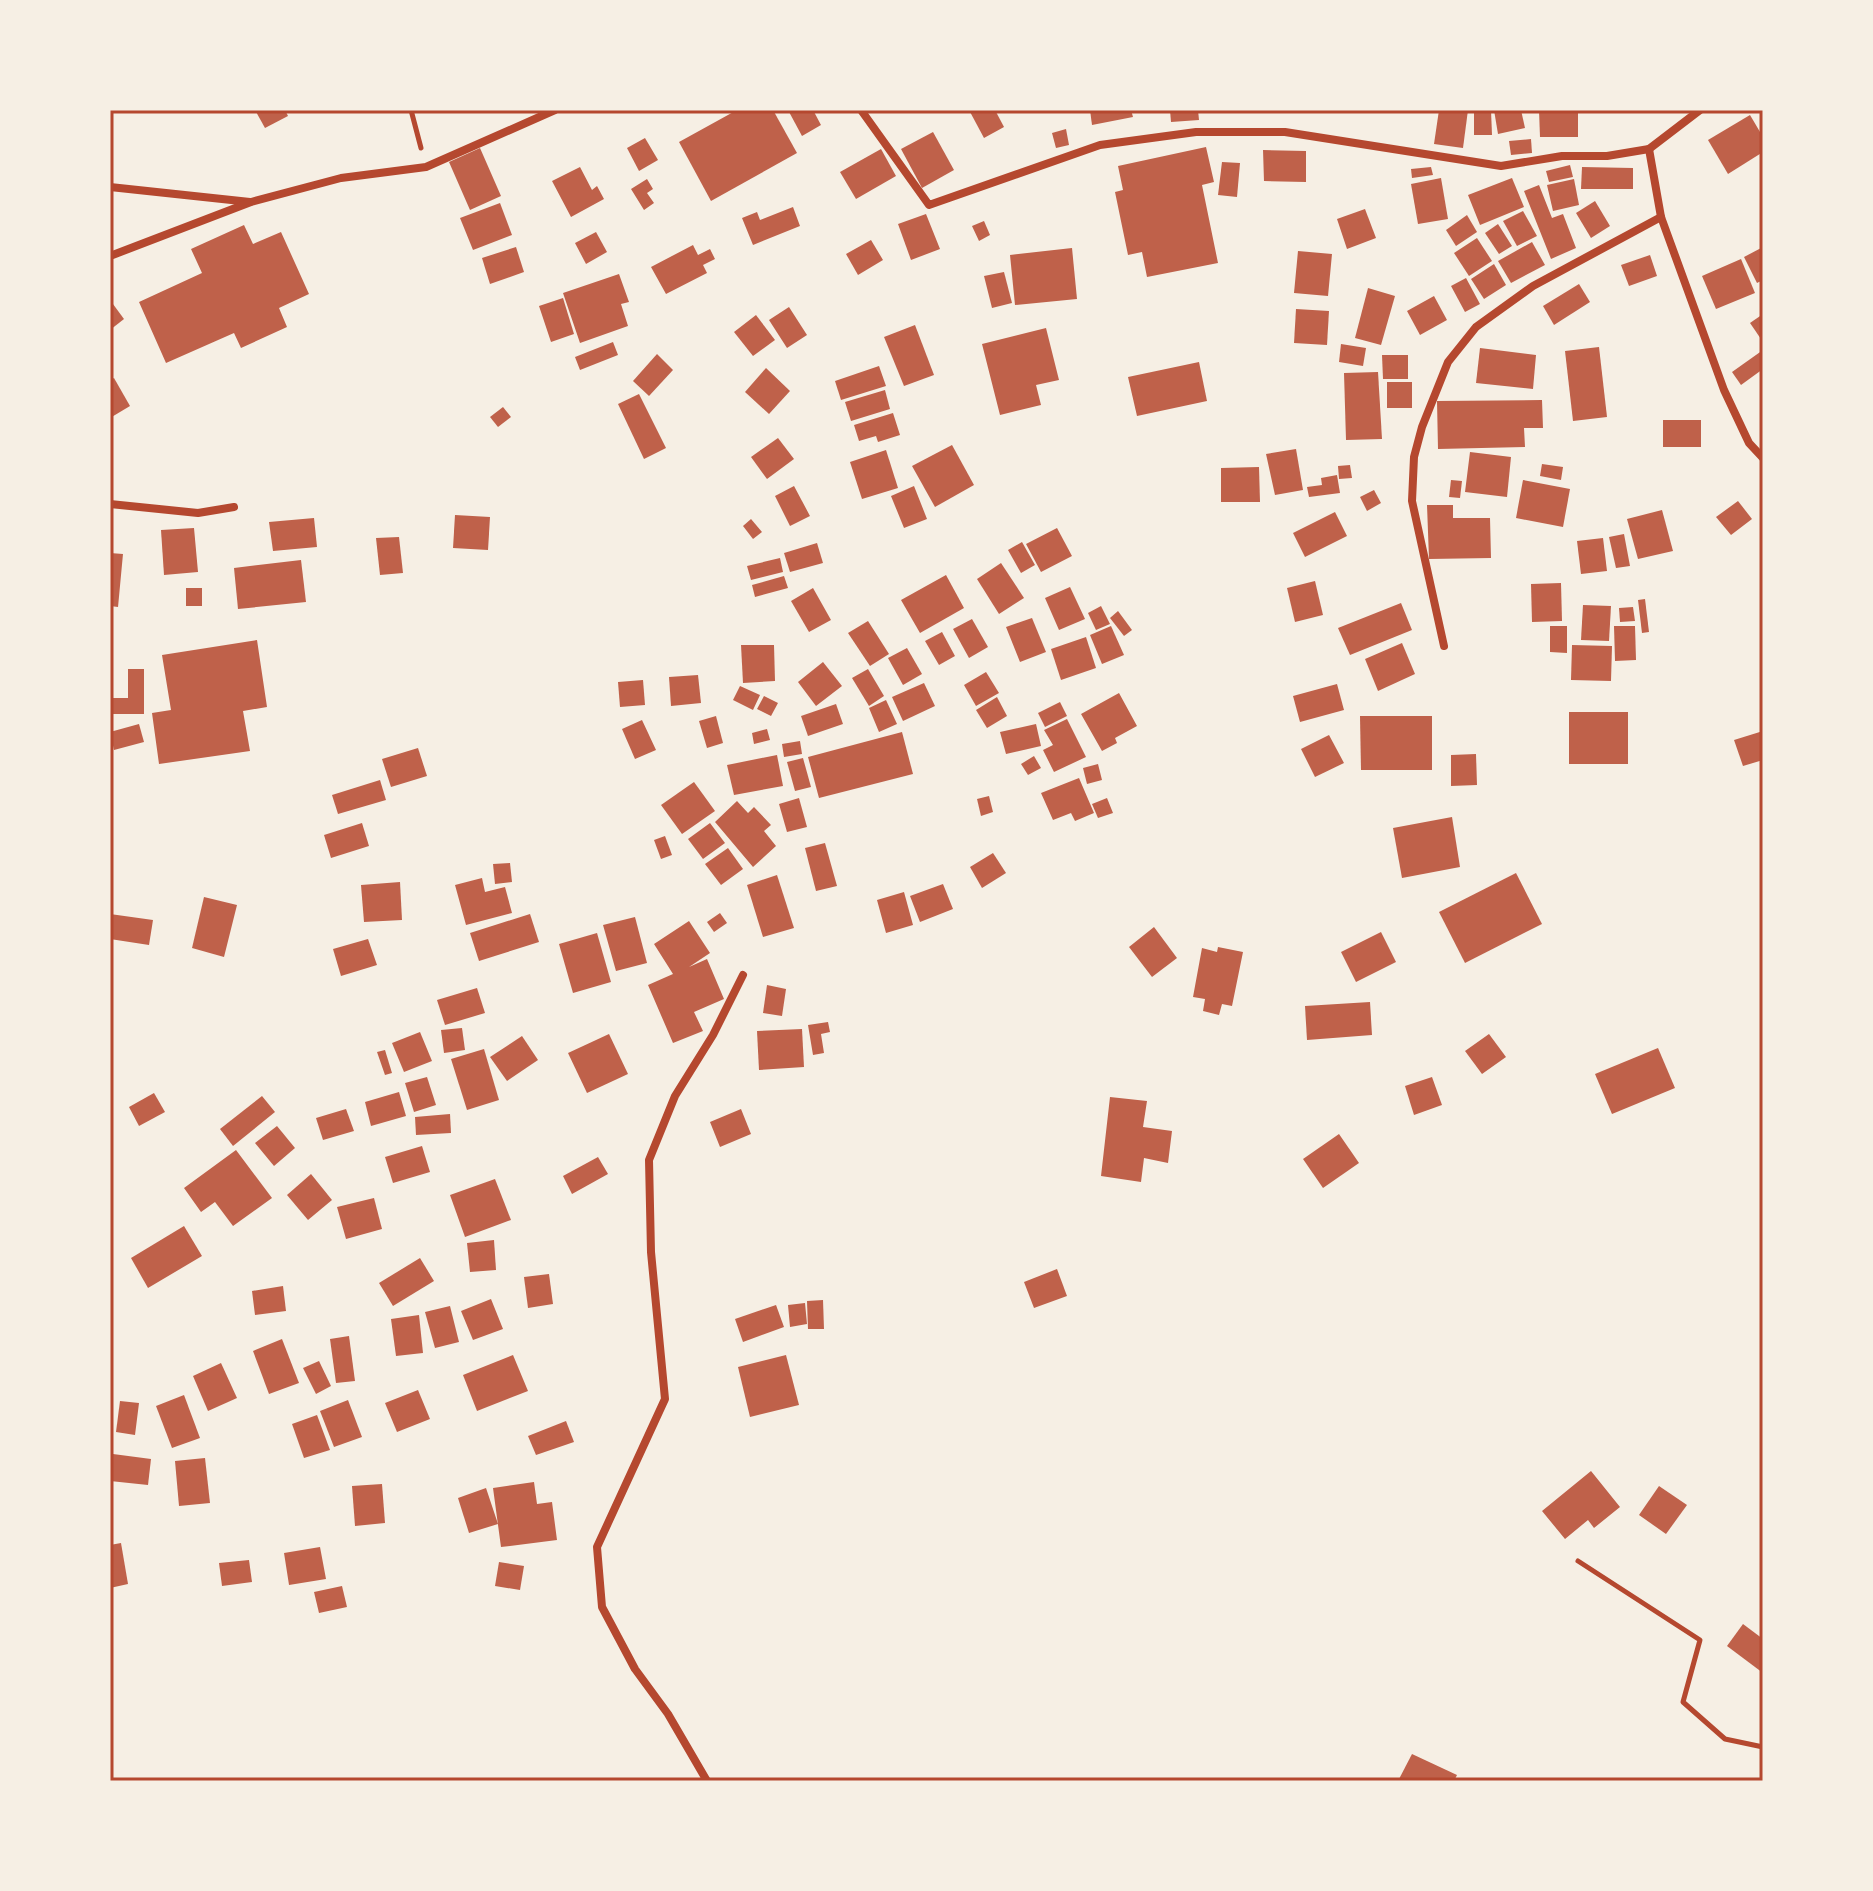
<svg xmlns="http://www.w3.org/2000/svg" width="1873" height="1891" font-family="Lora,serif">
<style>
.building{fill:#bf614a}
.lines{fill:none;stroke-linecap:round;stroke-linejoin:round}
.path{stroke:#b5482f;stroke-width:5}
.minor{stroke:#b5482f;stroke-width:8}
.neatline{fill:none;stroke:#b5482f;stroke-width:3}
</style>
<rect width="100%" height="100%" fill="#f6efe4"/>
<!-- building -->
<g class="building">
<path d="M255 110H285L288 116 265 128Z"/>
<path d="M737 110H773L797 153 711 201 679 142Z"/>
<path d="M788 110H813L821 125 802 136Z"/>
<path d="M969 110H995L1004 127 984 138Z"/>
<path d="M1090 110H1131L1133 117 1092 125Z"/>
<path d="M1170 110H1198L1199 120 1171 122Z"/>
<path d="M1439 110H1468L1463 148 1434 144Z"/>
<path d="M1474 110H1491L1492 135H1474Z"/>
<path d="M1494 110H1521L1525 128 1498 134Z"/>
<path d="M1539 110H1578V137H1540Z"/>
<path d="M1750 115 1763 137V152L1728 174 1708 140Z"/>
<path d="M1066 129 1069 145 1056 148 1052 133Z"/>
<path d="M933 132 954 170 922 188 901 149Z"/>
<path d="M645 138 658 160 639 171 627 148Z"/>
<path d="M1531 139 1532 153 1511 155 1509 141Z"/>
<path d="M1206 147 1214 182 1202 185 1218 263 1147 277 1142 252 1128 255 1115 192 1123 190 1118 166Z"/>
<path d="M480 148 501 196 470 210 449 162Z"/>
<path d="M881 149 896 176 856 199 840 172Z"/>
<path d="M1263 150 1306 151V182L1264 181Z"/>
<path d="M1222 162 1240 163 1237 197 1218 195Z"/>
<path d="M1570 165 1573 177 1549 182 1546 171Z"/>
<path d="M580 167 592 190 597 186 604 199 571 217 552 181Z"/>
<path d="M1431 167 1433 175 1412 178 1411 169Z"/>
<path d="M1582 167 1633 168V189H1581Z"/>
<path d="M1441 178 1448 219 1418 224 1411 184Z"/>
<path d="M1512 178 1524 207 1480 225 1468 195Z"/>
<path d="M647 179 653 189 647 193 654 203 644 210 631 189Z"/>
<path d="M1574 179 1579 205 1553 211 1547 185Z"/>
<path d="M1539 185 1552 218 1563 214 1576 248 1551 259 1524 191Z"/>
<path d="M1595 201 1610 226 1591 238 1576 213Z"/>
<path d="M500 203 512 235 473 250 460 218Z"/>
<path d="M793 207 800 226 753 245 742 218 757 212 760 220Z"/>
<path d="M1365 209 1376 238 1347 249 1337 219Z"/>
<path d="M1523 211 1537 236 1517 246 1503 221Z"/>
<path d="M926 214 940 249 911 260 898 224Z"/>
<path d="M1467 215 1477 232 1456 246 1446 230Z"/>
<path d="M984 221 990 235 979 241 972 226Z"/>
<path d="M1498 224 1512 246 1499 254 1485 233Z"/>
<path d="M244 225 253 244 281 232 309 294 279 308 287 327 241 348 234 333 166 363 139 302 202 273 191 249Z"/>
<path d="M596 232 607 252 586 264 575 243Z"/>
<path d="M1477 238 1492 261 1469 276 1454 253Z"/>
<path d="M871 240 883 260 858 275 846 254Z"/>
<path d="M1532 242 1545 265 1511 283 1498 261Z"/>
<path d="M693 245 698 255 710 249 715 259 703 265 707 273 666 294 651 267Z"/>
<path d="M516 247 524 272 490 284 482 258Z"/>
<path d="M1763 247V280L1757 283 1744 257Z"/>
<path d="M1072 248 1077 299 1015 305 1010 255Z"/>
<path d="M1298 251 1332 254 1328 296 1294 293Z"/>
<path d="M1650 255 1657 276 1629 286 1621 265Z"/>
<path d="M1741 259 1755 293 1716 309 1702 276Z"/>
<path d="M1494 264 1506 285 1484 299 1471 279Z"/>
<path d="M1004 272 1012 303 992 308 984 276Z"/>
<path d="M619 274 629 302 621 304 628 326 580 343 563 293Z"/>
<path d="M1466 278 1480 304 1465 312 1451 286Z"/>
<path d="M1579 284 1590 302 1554 325 1543 306Z"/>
<path d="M1368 288 1395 296 1381 345 1355 338Z"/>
<path d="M1434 296 1447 320 1420 335 1407 311Z"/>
<path d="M563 298 574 334 551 342 539 306Z"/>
<path d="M110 300 124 319 110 330Z"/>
<path d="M789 307 807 335 787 348 769 320Z"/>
<path d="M1296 309 1329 311 1327 345 1294 343Z"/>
<path d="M1763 314V342L1750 323Z"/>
<path d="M756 315 775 340 753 356 734 332Z"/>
<path d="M915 325 934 375 904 386 884 337Z"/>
<path d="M1046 328 1059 380 1036 385 1041 405 1000 415 982 344Z"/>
<path d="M613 342 618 355 580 370 575 357Z"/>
<path d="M1341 344 1366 348 1363 366 1339 362Z"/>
<path d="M1599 347 1607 417 1573 421 1565 351Z"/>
<path d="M1480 348 1536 355 1533 389 1476 383Z"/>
<path d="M1763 350V369L1741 385 1732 372Z"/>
<path d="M657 354 673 370 649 396 633 381Z"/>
<path d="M1382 355H1408V379H1383Z"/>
<path d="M1199 362 1207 401 1137 416 1128 377Z"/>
<path d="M879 366 886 386 841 400 835 381Z"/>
<path d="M766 368 790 391 769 414 745 392Z"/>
<path d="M1378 372 1382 439 1346 440 1344 373Z"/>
<path d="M114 378 130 406 110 418V380Z"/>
<rect x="1387" y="382" width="25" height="26"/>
<path d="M885 390 890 409 851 421 845 402Z"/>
<path d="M639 394 666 448 644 459 618 404Z"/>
<path d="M1542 400 1543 428H1524L1525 447 1438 449 1437 401Z"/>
<path d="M503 407 511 417 498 427 490 417Z"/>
<path d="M893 413 900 435 878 442 876 436 859 441 854 425Z"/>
<rect x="1663" y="420" width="38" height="27"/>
<path d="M778 438 794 459 767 479 751 457Z"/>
<path d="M952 445 974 485 935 507 912 466Z"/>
<path d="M1296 449 1303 490 1275 495 1266 454Z"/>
<path d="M886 450 898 488 862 499 850 462Z"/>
<path d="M1470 452 1511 457 1507 497 1465 492Z"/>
<path d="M1542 464 1563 467 1561 480 1540 476Z"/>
<path d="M1350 465 1352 478 1339 479 1338 466Z"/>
<path d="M1259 467 1260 502H1221V468Z"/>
<path d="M1337 475 1340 493 1309 497 1307 487 1322 485 1321 478Z"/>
<path d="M1451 480 1462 481 1460 498 1449 497Z"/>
<path d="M1523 480 1570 489 1563 527 1516 518Z"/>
<path d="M794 486 810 516 790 526 775 496Z"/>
<path d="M914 486 927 519 904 528 891 496Z"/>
<path d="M1374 490 1381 503 1367 511 1360 497Z"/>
<path d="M1738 501 1752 519 1731 535 1716 517Z"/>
<path d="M1427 505H1453V518H1490L1491 558 1429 559Z"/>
<path d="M1662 510 1673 551 1638 559 1627 519Z"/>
<path d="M1335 512 1347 536 1305 557 1293 533Z"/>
<path d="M455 515 490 517 488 550 453 548Z"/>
<path d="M314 518 317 547 273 551 269 522Z"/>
<path d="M751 519 762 532 753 539 743 526Z"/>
<path d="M194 528 198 572 164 575 161 530Z"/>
<path d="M1057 528 1072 556 1041 572 1026 544Z"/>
<path d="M1624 534 1630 566 1616 568 1609 537Z"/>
<path d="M399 537 403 573 380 575 376 538Z"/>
<path d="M1603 538 1607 571 1581 574 1577 541Z"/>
<path d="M1022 542 1035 565 1021 573 1008 550Z"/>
<path d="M817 543 823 563 790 572 784 553Z"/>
<path d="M110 553 123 554 118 607 110 606Z"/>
<path d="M780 558 783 572 751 580 747 566Z"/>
<path d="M301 560 306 602 238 609 234 568Z"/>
<path d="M1001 563 1024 598 999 614 977 579Z"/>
<path d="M946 575 964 608 920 633 901 600Z"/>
<path d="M784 576 788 588 755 597 752 585Z"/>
<path d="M1315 581 1323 615 1295 622 1287 588Z"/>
<path d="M1561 583 1562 621 1532 622 1531 584Z"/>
<path d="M1070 587 1085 619 1059 630 1045 598Z"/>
<rect x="186" y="588" width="16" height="18"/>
<path d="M813 588 831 620 809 632 791 601Z"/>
<path d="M1645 599 1649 632 1642 633 1638 600Z"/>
<path d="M1401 603 1412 630 1350 655 1338 628Z"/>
<path d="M1583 605 1611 606 1609 641 1581 640Z"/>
<path d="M1101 606 1110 624 1096 630 1088 613Z"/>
<path d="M1633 607 1635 621 1620 622 1619 608Z"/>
<path d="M1118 611 1132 630 1124 636 1110 618Z"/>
<path d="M1032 618 1046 652 1020 662 1006 627Z"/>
<path d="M972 619 988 647 969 658 953 629Z"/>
<path d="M868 621 889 654 870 666 848 633Z"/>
<path d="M1111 626 1124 655 1102 664 1090 635Z"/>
<path d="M1550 626H1567V653L1550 652Z"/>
<path d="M1614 626H1635L1636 660 1615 661Z"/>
<path d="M942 632 955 656 939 665 925 641Z"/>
<path d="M1086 637 1096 668 1061 680 1051 649Z"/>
<path d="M257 640 267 707 243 711 250 751 159 764 152 713 171 710 162 655Z"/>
<path d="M1402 643 1415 674 1378 691 1365 659Z"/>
<path d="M741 645H774L775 681 743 683Z"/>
<path d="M1572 645 1612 646 1611 681 1571 680Z"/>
<path d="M907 648 922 674 903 685 888 658Z"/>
<path d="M823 662 842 686 816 706 798 682Z"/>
<path d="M128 669H144V714H110V698H128Z"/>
<path d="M868 669 884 696 869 706 852 678Z"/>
<path d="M986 672 999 693 976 706 964 685Z"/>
<path d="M698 675 701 703 671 706 669 677Z"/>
<path d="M643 680 645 705 620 707 618 682Z"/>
<path d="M924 683 935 706 903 721 892 697Z"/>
<path d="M1337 684 1344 710 1300 722 1293 696Z"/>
<path d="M740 686 760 695 753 710 733 700Z"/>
<path d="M1119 693 1137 726 1115 738 1117 743 1102 751 1081 714Z"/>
<path d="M764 696 778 703 771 716 757 709Z"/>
<path d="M997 697 1007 716 987 728 976 710Z"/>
<path d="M886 700 897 724 879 732 869 708Z"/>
<path d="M1060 702 1067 716 1045 727 1038 713Z"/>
<path d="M836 704 843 724 808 736 801 716Z"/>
<rect x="1569" y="712" width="59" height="52"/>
<path d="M716 716 723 743 707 748 699 721Z"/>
<path d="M1360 716H1432V770H1361Z"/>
<path d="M1067 719 1086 757 1054 772 1043 750 1053 745 1044 730Z"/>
<path d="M642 720 656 750 635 759 622 729Z"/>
<path d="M139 724 144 742 114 750 110 732Z"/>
<path d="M1036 724 1041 746 1006 754 1000 732Z"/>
<path d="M767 729 770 740 754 744 752 733Z"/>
<path d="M1763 731V760L1743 766 1734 740Z"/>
<path d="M902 732 913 774 819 798 808 757Z"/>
<path d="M1329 735 1344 763 1315 777 1301 749Z"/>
<path d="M800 741 802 754 784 757 782 744Z"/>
<path d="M418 748 427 776 391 787 382 759Z"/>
<path d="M1476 754 1477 785 1451 786V755Z"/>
<path d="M777 755 783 786 734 795 727 765Z"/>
<path d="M1034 756 1041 768 1028 775 1021 764Z"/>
<path d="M803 758 811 787 795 791 787 762Z"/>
<path d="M1098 764 1102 780 1087 784 1083 768Z"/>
<path d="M1079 778 1094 813 1075 821 1071 813 1053 820 1041 793Z"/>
<path d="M380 780 386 800 338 814 332 795Z"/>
<path d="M694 782 715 811 682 834 661 805Z"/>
<path d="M989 796 993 812 981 816 977 799Z"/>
<path d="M799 798 807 827 787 832 779 804Z"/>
<path d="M1107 798 1113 813 1098 818 1092 804Z"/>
<path d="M737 801 748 813 754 807 771 825 764 831 776 846 753 867 715 822Z"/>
<path d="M1452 817 1460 867 1402 878 1393 828Z"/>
<path d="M362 823 369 846 331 858 324 835Z"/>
<path d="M710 823 725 843 703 859 688 839Z"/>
<path d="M665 836 672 855 661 859 654 840Z"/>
<path d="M825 843 837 886 816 891 805 848Z"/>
<path d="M728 848 743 869 721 885 705 864Z"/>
<path d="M993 853 1006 873 982 888 970 867Z"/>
<path d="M510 863 512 882 495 884 493 864Z"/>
<path d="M1516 873 1542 924 1465 963 1439 912Z"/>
<path d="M777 875 794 928 763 937 747 885Z"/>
<path d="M482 878 485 892 505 887 512 913 466 925 455 885Z"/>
<path d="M400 882 402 920 364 922 361 885Z"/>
<path d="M943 884 953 909 920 922 910 896Z"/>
<path d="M904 892 913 925 886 933 877 900Z"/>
<path d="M204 897 237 905 224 957 192 948Z"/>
<path d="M720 913 727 923 714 932 707 922Z"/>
<path d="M110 914 153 920 149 945 110 939Z"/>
<path d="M530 914 539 942 479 961 470 933Z"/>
<path d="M635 917 647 963 616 971 603 925Z"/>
<path d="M689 921 710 953 689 967 707 959 724 999 694 1012 703 1031 673 1043 648 985 673 974 654 944Z"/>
<path d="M1154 927 1177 958 1152 977 1129 947Z"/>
<path d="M1381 932 1396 962 1356 982 1341 952Z"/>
<path d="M597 933 611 982 573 993 559 944Z"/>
<path d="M368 939 377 965 341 976 333 949Z"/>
<path d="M1218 947 1243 952 1232 1006 1222 1004 1219 1015 1203 1011 1205 999 1193 997 1202 948 1217 952Z"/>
<path d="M767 985 786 989 782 1016 763 1013Z"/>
<path d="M477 988 485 1013 445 1025 437 1000Z"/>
<path d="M1370 1002 1372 1035 1307 1040 1305 1006Z"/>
<path d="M828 1022 830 1032 821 1034 824 1053 813 1055 808 1025Z"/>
<path d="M462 1028 465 1050 444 1053 441 1030Z"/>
<path d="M802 1029 804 1067 759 1070 757 1031Z"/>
<path d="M420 1032 432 1061 404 1072 392 1043Z"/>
<path d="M609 1034 628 1074 587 1093 568 1053Z"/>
<path d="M1489 1034 1506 1057 1482 1074 1465 1051Z"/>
<path d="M522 1036 538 1060 507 1081 490 1057Z"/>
<path d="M1658 1048 1675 1088 1612 1114 1595 1074Z"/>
<path d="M484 1049 499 1100 467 1110 451 1059Z"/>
<path d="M385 1050 392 1073 385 1075 377 1052Z"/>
<path d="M427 1077 436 1105 414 1112 405 1083Z"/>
<path d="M1432 1077 1442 1105 1414 1115 1405 1086Z"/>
<path d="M399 1092 406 1116 371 1126 365 1102Z"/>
<path d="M154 1093 165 1112 139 1126 129 1107Z"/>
<path d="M262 1096 275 1112 233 1146 220 1129Z"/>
<path d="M1110 1097 1147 1101 1143 1127 1172 1131 1168 1163 1144 1158 1141 1182 1101 1176Z"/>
<path d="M346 1109 354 1131 323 1140 316 1118Z"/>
<path d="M741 1109 751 1134 720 1147 710 1122Z"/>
<path d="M450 1114 451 1133 416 1135 415 1117Z"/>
<path d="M277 1126 295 1148 274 1166 255 1143Z"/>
<path d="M1339 1134 1359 1163 1323 1188 1303 1159Z"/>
<path d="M422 1146 430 1172 393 1183 385 1157Z"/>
<path d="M236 1150 272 1198 233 1226 215 1202 201 1212 184 1188Z"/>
<path d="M598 1157 608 1174 572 1194 563 1176Z"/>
<path d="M311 1174 332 1200 308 1220 287 1195Z"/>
<path d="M495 1179 511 1220 465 1237 450 1195Z"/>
<path d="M374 1198 382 1229 346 1239 337 1207Z"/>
<path d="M184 1226 202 1256 148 1288 131 1258Z"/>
<path d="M494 1240 496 1270 470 1272 467 1243Z"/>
<path d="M420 1258 434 1281 393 1306 379 1283Z"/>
<path d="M1057 1269 1067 1296 1034 1308 1024 1282Z"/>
<path d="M549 1274 553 1304 528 1308 524 1277Z"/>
<path d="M283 1286 286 1311 255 1315 252 1291Z"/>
<path d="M491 1299 503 1329 473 1340 461 1311Z"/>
<path d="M823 1300 824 1329H808L807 1301Z"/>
<path d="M805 1303 807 1324 790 1327 788 1305Z"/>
<path d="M776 1305 784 1327 743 1342 735 1319Z"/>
<path d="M450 1306 459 1342 435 1348 425 1312Z"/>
<path d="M419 1315 423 1353 396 1356 391 1319Z"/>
<path d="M349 1336 355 1381 336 1383 330 1339Z"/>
<path d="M282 1339 299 1383 269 1394 253 1351Z"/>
<path d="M513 1355 528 1391 477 1411 463 1375Z"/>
<path d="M786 1355 799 1405 750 1417 738 1367Z"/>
<path d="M319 1361 331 1386 316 1394 303 1368Z"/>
<path d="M221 1363 237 1398 208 1411 193 1376Z"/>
<path d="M418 1390 430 1419 397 1432 385 1403Z"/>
<path d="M184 1395 200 1438 172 1448 156 1406Z"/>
<path d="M348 1400 362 1437 334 1447 320 1411Z"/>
<path d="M120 1401 139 1403 135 1435 116 1432Z"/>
<path d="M317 1415 330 1450 304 1458 292 1424Z"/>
<path d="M566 1421 574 1442 536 1455 528 1436Z"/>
<path d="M113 1454 151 1459 148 1485 110 1481Z"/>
<path d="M205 1458 210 1503 179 1506 175 1461Z"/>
<path d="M1591 1471 1620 1507 1594 1528 1588 1520 1565 1539 1542 1511Z"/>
<path d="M534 1482 537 1504 552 1502 557 1540 501 1547 493 1488Z"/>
<path d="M382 1484 385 1523 355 1526 352 1486Z"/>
<path d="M1659 1486 1687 1505 1666 1534 1639 1515Z"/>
<path d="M486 1488 498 1524 469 1533 458 1498Z"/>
<path d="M121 1543 128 1584 110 1588V1545Z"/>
<path d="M320 1547 326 1579 289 1585 284 1553Z"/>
<path d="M249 1560 252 1582 222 1586 219 1563Z"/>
<path d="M499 1562 524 1566 520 1590 495 1586Z"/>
<path d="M342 1586 347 1607 319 1613 314 1592Z"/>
<path d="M1743 1624 1763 1639V1673L1727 1646Z"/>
<path d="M1412 1754 1457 1775 1454 1781H1398Z"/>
</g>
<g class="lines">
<!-- path -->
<g class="path">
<path d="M411 110 421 148"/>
<path d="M1578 1561 1700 1640 1683 1702 1725 1739 1763 1747"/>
</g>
<!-- minor -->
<g class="minor">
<path d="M861 110 929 205 1100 145 1196 132H1285L1501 166 1562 156H1607L1649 149 1700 110"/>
<path d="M1649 149 1661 217 1724 390 1749 443 1763 458"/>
<path d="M110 187 250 202"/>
<path d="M110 256 251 202 341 178 426 167 555 110"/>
<path d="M110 504 198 513 234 507"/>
<path d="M1444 646 1412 501 1414 457 1422 427 1448 362 1476 327 1533 286 1661 217"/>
<path d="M707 1781 668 1714 635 1669 602 1607 597 1547 665 1399 651 1252 649 1160 675 1096 713 1035 743 975"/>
</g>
</g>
<!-- border -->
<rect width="1873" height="1891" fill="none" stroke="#f6efe4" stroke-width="224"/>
<rect x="112" y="112" width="1649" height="1667" class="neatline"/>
</svg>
